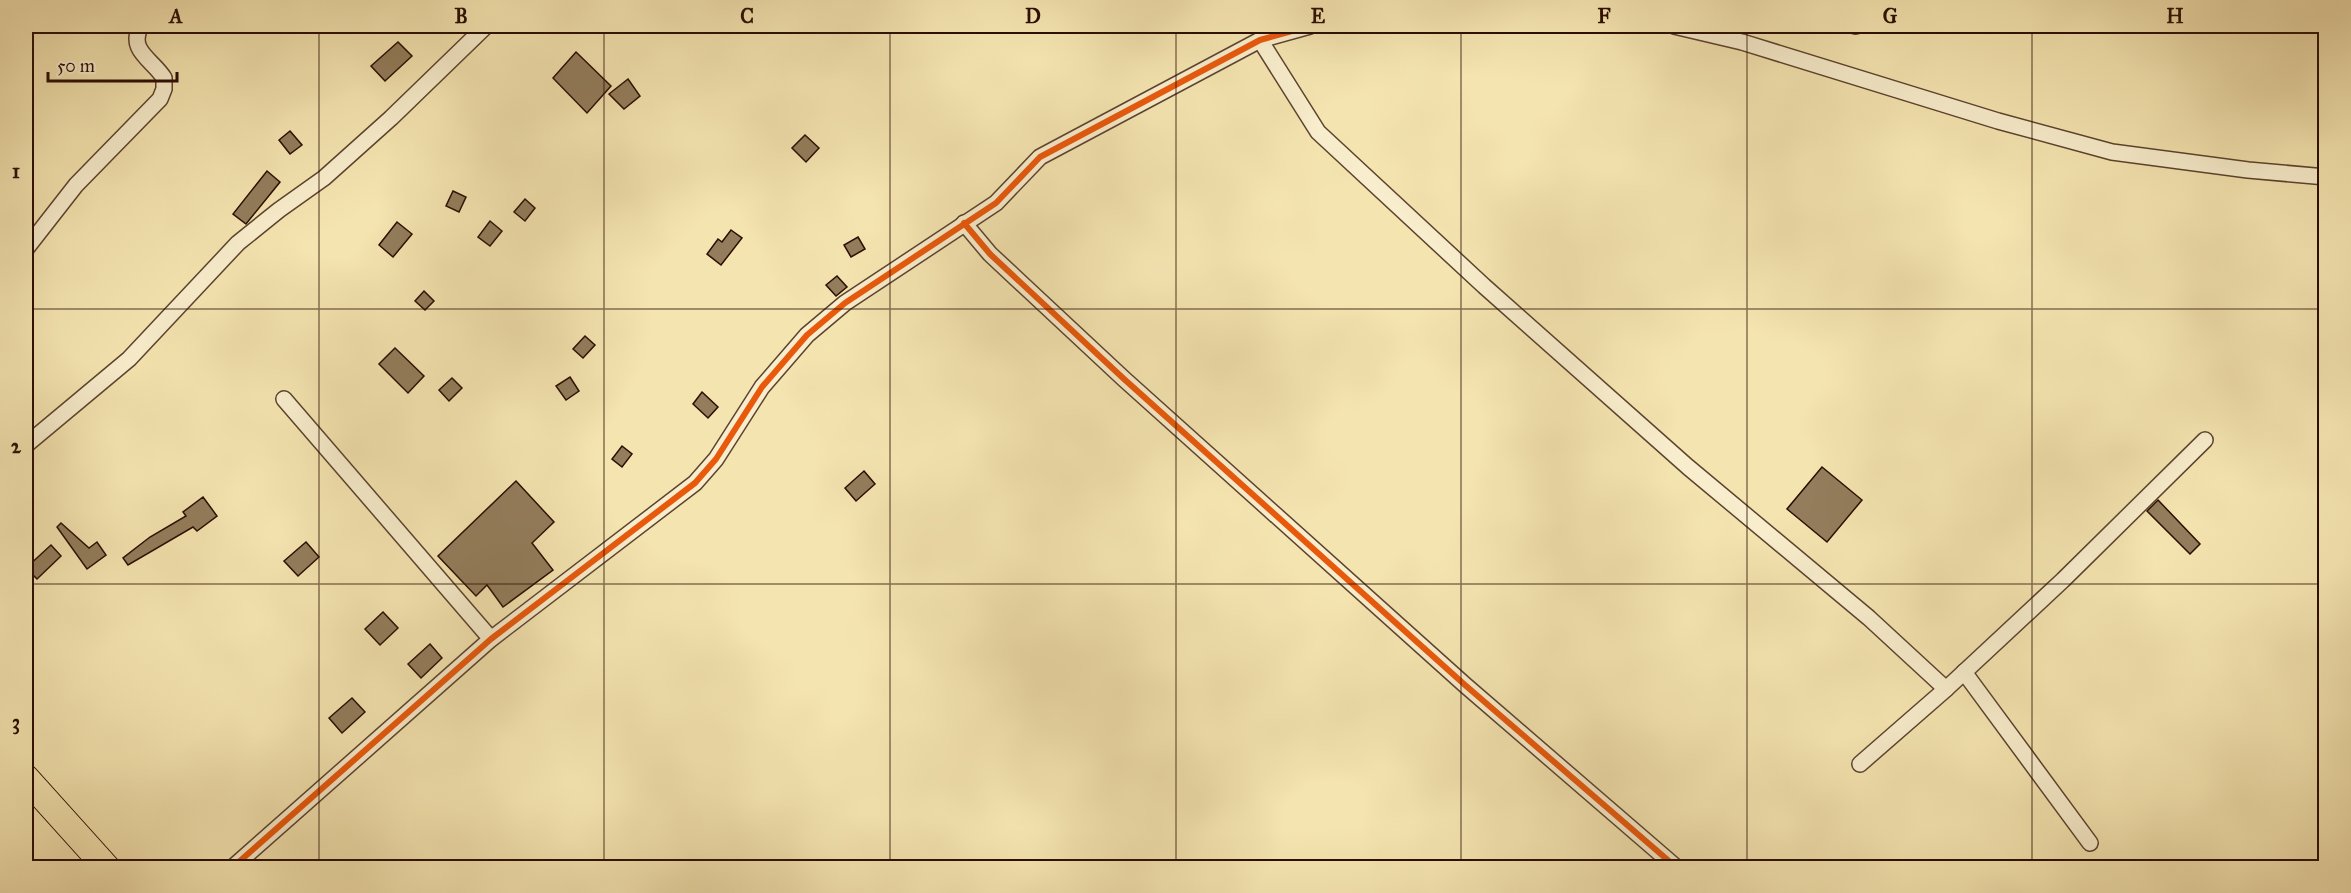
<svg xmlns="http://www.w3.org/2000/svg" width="2351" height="893" font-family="'IM FELL Great Primer',serif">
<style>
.building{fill:#937d5c;stroke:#2a0d02;stroke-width:1.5}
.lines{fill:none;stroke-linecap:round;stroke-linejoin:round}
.minor-casing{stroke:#5c432e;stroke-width:18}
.trunk-casing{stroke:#2a0d02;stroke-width:28}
.minor{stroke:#f8edcc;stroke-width:15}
.trunk{stroke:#f4e4b0;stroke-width:26}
.cycleway-casing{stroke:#f8edcc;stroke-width:10}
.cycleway{stroke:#e8590c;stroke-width:6}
.grid{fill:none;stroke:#2a0d02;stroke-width:1.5;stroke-opacity:0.55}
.neatline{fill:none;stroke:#2a0d02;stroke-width:2}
.grid-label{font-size:20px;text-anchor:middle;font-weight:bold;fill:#2a0d02}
</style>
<rect width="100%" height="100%" fill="#f4e4b0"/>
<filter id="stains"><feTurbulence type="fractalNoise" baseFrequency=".00333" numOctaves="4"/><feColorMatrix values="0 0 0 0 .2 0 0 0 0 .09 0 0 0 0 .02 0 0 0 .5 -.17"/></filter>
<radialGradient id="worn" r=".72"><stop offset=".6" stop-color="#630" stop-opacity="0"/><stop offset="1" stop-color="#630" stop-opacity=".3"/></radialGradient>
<!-- building -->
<g class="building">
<path d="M398 42 412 56 385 81 371 66Z"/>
<path d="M576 52 611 86 587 113 553 78Z"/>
<path d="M628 79 640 96 624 109 609 94Z"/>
<path d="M290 131 302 145 290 154 279 140Z"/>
<path d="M805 135 819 148 806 162 792 148Z"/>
<path d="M267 171 280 182 246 224 233 214Z"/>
<path d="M453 191 466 197 459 212 446 206Z"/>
<path d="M525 199 535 208 525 221 514 212Z"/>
<path d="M490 221 502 231 490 246 478 237Z"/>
<path d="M397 222 412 234 393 257 379 245Z"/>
<path d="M731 230 742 238 721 265 707 254 718 239 722 242Z"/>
<path d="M858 237 865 249 851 257 844 245Z"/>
<path d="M837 276 847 287 836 296 826 285Z"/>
<path d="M424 291 434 301 425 310 415 301Z"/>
<path d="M585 336 595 345 583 358 573 349Z"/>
<path d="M395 348 424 376 408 393 379 364Z"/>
<path d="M570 377 579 391 566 400 556 386Z"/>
<path d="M452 378 462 388 449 401 439 390Z"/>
<path d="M702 392 718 407 708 418 693 404Z"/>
<path d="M622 446 632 454 622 467 612 459Z"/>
<path d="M1822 467 1862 500 1827 542 1787 509Z"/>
<path d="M864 471 875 484 856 501 845 488Z"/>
<path d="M516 481 554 522 532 543 553 570 503 607 487 585 476 596 438 556Z"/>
<path d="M203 497 217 516 197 531 193 527 128 565 123 558 150 537 186 516 183 512Z"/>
<path d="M2158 500 2200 544 2190 554 2147 511Z"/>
<path d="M61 523 89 548 97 542 106 555 87 569 57 527Z"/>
<path d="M306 542 319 557 298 576 284 561Z"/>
<path d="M51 545 61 556 37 579 26 568Z"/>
<path d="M383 612 398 628 380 645 365 629Z"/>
<path d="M430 644 442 658 421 678 408 664Z"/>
<path d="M352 698 365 712 342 733 329 718Z"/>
</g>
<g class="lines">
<defs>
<g id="minor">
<path d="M1674 26 1742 42 1998 121 2112 152 2248 170 2326 177"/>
<path d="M1855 26H1856"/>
<path d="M1260 40 1318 132 1484 286 1688 467 1869 618 1946 689"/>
<path d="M964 223 990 254 1124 379 1465 685 1677 868"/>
<path d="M26 249 76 185 160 99 164 89V78C153 60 127 50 141 26"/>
<path d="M284 399 491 639"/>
<path d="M26 445 129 359 238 243 279 210 324 178 391 118 486 26"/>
<path d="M1964 672 2090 843"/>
<path d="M1860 764 1946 689 2063 580 2205 440"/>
<path d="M232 868 491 639 695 483 716 459 762 387 807 335 845 303 996 203 1040 157 1260 40 1310 26"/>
</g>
<path id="trunk" d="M26 778 107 868"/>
</defs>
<!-- minor casing -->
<use href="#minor" class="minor-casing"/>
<!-- trunk casing -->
<use href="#trunk" class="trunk-casing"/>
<!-- minor -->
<use href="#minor" class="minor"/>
<!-- trunk -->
<use href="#trunk" class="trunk"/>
<defs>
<g id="cycleway">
<path d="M964 223 990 254 1124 379 1465 685 1677 868"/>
<path d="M232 868 491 639 695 483 716 459 762 387 807 335 845 303 996 203 1040 157 1260 40 1310 26"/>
</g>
</defs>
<!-- cycleway casing -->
<use href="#cycleway" class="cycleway-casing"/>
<!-- cycleway -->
<use href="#cycleway" class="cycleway"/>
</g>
<!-- grid -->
<path class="grid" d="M319 26V868M604 26V868M890 26V868M1176 26V868M1461 26V868M1747 26V868M2032 26V868M26 309H2326M26 584H2326"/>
<!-- margin -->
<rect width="2351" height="893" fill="none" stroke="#f4e4b0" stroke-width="66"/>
<!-- scale -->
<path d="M48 72v9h129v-9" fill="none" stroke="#2a0d02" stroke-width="3"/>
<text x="57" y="72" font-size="18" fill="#2a0d02" stroke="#f8edcc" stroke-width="4.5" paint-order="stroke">50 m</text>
<rect x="33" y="33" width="2285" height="827" class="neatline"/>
<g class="grid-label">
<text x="176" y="23">A</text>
<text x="461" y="23">B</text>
<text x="747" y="23">C</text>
<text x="1033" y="23">D</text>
<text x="1318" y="23">E</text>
<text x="1604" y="23">F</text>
<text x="1890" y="23">G</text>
<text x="2175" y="23">H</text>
<text x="16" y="178">1</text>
<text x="16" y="453">2</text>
<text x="16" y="729">3</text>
</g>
<rect width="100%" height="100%" filter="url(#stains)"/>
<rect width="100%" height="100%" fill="url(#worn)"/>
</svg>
